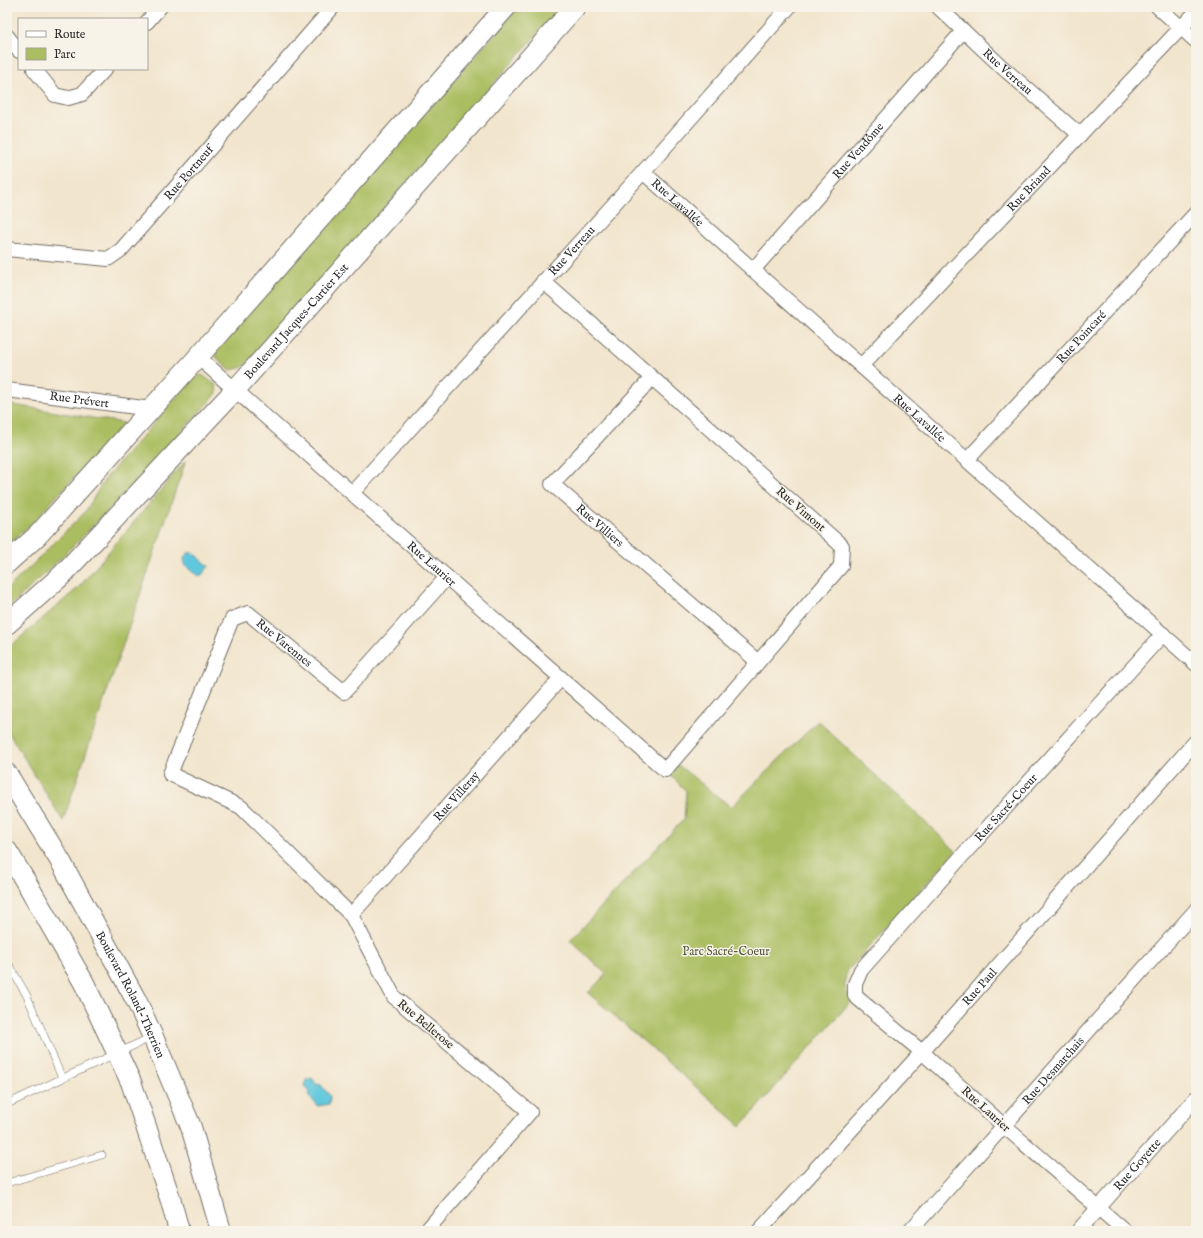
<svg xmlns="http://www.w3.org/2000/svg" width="1203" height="1238" font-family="'IM FELL English',serif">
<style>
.green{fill:#aabd61;stroke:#6a7446}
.water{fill:#60c7dd;stroke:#467984}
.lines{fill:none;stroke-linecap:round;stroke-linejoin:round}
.service-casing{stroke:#716c64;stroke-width:8}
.minor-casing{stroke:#716c64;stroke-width:16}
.secondary-casing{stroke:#716c64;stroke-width:22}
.service{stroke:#fff;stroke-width:7}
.minor{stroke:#fff;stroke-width:14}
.secondary{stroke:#fff;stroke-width:20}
.labels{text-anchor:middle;stroke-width:3;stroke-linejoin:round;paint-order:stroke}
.street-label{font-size:12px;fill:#2b2b2b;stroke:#f7f3e8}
.park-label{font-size:12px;fill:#51573b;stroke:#f7f3e8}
</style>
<rect width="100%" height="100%" fill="#f7f3e8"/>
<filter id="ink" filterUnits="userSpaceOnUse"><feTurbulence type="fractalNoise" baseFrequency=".025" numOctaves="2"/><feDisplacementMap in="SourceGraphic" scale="8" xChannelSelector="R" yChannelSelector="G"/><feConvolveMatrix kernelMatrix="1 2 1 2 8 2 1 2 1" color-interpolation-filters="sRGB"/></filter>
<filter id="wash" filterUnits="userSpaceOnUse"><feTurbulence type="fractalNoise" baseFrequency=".012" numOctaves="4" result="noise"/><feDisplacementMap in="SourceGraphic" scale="16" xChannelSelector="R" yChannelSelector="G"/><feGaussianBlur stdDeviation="0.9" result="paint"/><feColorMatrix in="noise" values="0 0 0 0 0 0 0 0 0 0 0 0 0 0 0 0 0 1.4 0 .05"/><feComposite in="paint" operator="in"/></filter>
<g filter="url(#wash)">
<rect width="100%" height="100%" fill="#f2e5cd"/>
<!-- green -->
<g class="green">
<path d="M519 7H561L248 363 243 367 231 370 216 357 217 348Z"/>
<path d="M202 375 216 385 217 393 101 518 53 566 7 609V589L30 567 85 512 105 479 194 377Z"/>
<path d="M7 404 124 423 34 521 7 546Z"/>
<path d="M186 460 63 821 7 730V649L79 587Z"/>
<path d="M818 721 956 851 848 970C843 983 843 988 852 1000L741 1126 588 993 606 974 570 940 684 819 686 791 670 775 678 765 731 807Z"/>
</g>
<!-- water -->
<g class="water">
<path d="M188 553H193L209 566 200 577 185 565 184 558Z"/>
<path d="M312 1078 317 1085 320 1084 330 1096 329 1104 318 1106 308 1095 310 1092 304 1086 306 1080Z"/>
</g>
</g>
<g filter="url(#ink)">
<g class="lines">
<defs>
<g id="service">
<path d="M7 961 27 996 62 1078"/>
<path d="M7 1104 152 1037"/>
<path d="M7 1183 102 1155"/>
</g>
<g id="minor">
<path id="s1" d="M938 7 1002 67 1080 135"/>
<path d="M1158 7 1196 41"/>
<path d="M147 22 160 7"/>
<path d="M7 36 19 51"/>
<path d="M34 69 55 95 68 98 82 94 105 69"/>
<path id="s2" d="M643 172 1196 664"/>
<path id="s3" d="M7 249 108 259 121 250 333 7"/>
<path id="s4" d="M753 270 963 31"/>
<path id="s5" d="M198 357 665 770 841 566 842 546 543 281"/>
<path id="s6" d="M861 366 1196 12"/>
<path id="s7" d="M652 378 552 484 758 662"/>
<path id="s8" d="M7 390 151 409"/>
<path id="s9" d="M967 460 1196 213"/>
<path id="s10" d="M352 493 643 172 789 7"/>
<path id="s11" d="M351 915 561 678"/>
<path id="s12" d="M426 1231 530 1112 394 997 351 915 241 807 170 774 232 619 248 613 344 692 447 577"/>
<path id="s13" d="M759 1231 922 1052 1196 741"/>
<path id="s14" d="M910 1231 1196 910"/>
<path id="s15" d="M1078 1231 1196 1098"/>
<path id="s16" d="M1125 1231 1004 1126 922 1052 855 996V984L861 970 962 856 1163 634"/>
</g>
<g id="secondary">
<path d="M7 563 38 535 198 357 506 7"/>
<path id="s17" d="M7 624 62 575 235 390 575 7"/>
<path id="s18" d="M7 774 61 862 136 1000 153 1037 191 1127 221 1231"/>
<path d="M7 851 29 887 84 983 131 1082 171 1201 179 1231"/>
</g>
</defs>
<!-- service casing -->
<use href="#service" class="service-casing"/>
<!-- minor casing -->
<use href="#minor" class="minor-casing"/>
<!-- secondary casing -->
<use href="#secondary" class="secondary-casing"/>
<!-- service -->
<use href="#service" class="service"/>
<!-- minor -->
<use href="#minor" class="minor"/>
<!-- secondary -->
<use href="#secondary" class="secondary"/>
</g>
</g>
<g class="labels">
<!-- street labels -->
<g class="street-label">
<text dy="4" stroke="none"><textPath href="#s1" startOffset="95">Rue Verreau</textPath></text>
<text dy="4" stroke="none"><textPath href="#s4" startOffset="159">Rue Vendôme</textPath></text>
<text dy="4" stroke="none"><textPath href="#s3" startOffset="220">Rue Portneuf</textPath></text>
<text dy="4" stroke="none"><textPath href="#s6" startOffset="244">Rue Briand</textPath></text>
<text dy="4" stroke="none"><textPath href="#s2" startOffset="46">Rue Lavallée</textPath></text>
<text dy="4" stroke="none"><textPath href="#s10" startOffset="327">Rue Verreau</textPath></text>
<text dy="4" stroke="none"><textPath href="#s17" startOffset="419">Boulevard Jacques-Cartier Est</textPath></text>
<text dy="4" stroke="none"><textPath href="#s9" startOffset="168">Rue Poincaré</textPath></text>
<text dy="4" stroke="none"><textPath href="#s8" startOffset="73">Rue Prévert</textPath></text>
<text dy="4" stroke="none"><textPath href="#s2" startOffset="370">Rue Lavallée</textPath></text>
<text transform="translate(801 509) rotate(41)" y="4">Rue Vimont</text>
<text dy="4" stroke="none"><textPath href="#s7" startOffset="209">Rue Villiers</textPath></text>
<text dy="4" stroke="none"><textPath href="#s5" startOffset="312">Rue Laurier</textPath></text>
<text dy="4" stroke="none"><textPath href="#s12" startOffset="892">Rue Varennes</textPath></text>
<text dy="4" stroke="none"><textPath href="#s11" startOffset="159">Rue Villeray</textPath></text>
<text dy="4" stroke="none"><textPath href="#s16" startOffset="603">Rue Sacré-Coeur</textPath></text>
<text dy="4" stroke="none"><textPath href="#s13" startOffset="329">Rue Paul</textPath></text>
<text dy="4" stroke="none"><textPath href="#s18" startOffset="253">Boulevard Roland-Therrien</textPath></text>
<text transform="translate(426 1024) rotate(40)" y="4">Rue Bellerose</text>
<text dy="4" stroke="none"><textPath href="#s14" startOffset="215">Rue Desmarchais</textPath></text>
<text transform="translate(986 1109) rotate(42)" y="4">Rue Laurier</text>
<text dy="4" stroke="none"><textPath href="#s15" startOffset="89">Rue Goyette</textPath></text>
</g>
<!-- park labels -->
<g class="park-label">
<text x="726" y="955">Parc Sacré-Coeur</text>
</g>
</g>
<!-- margin -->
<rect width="1203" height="1238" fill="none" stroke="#f7f3e8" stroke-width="24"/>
<!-- legend -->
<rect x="18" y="18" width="130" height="52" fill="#f7f3e8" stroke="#a5a39c"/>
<rect x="26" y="31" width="20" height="6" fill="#ffffff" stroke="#a5a39c"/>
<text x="54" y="38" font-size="12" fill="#2b2b2b">Route</text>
<rect x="26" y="48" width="20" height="12" fill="#aabd61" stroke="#a5a39c"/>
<text x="54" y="58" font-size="12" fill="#2b2b2b">Parc</text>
</svg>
